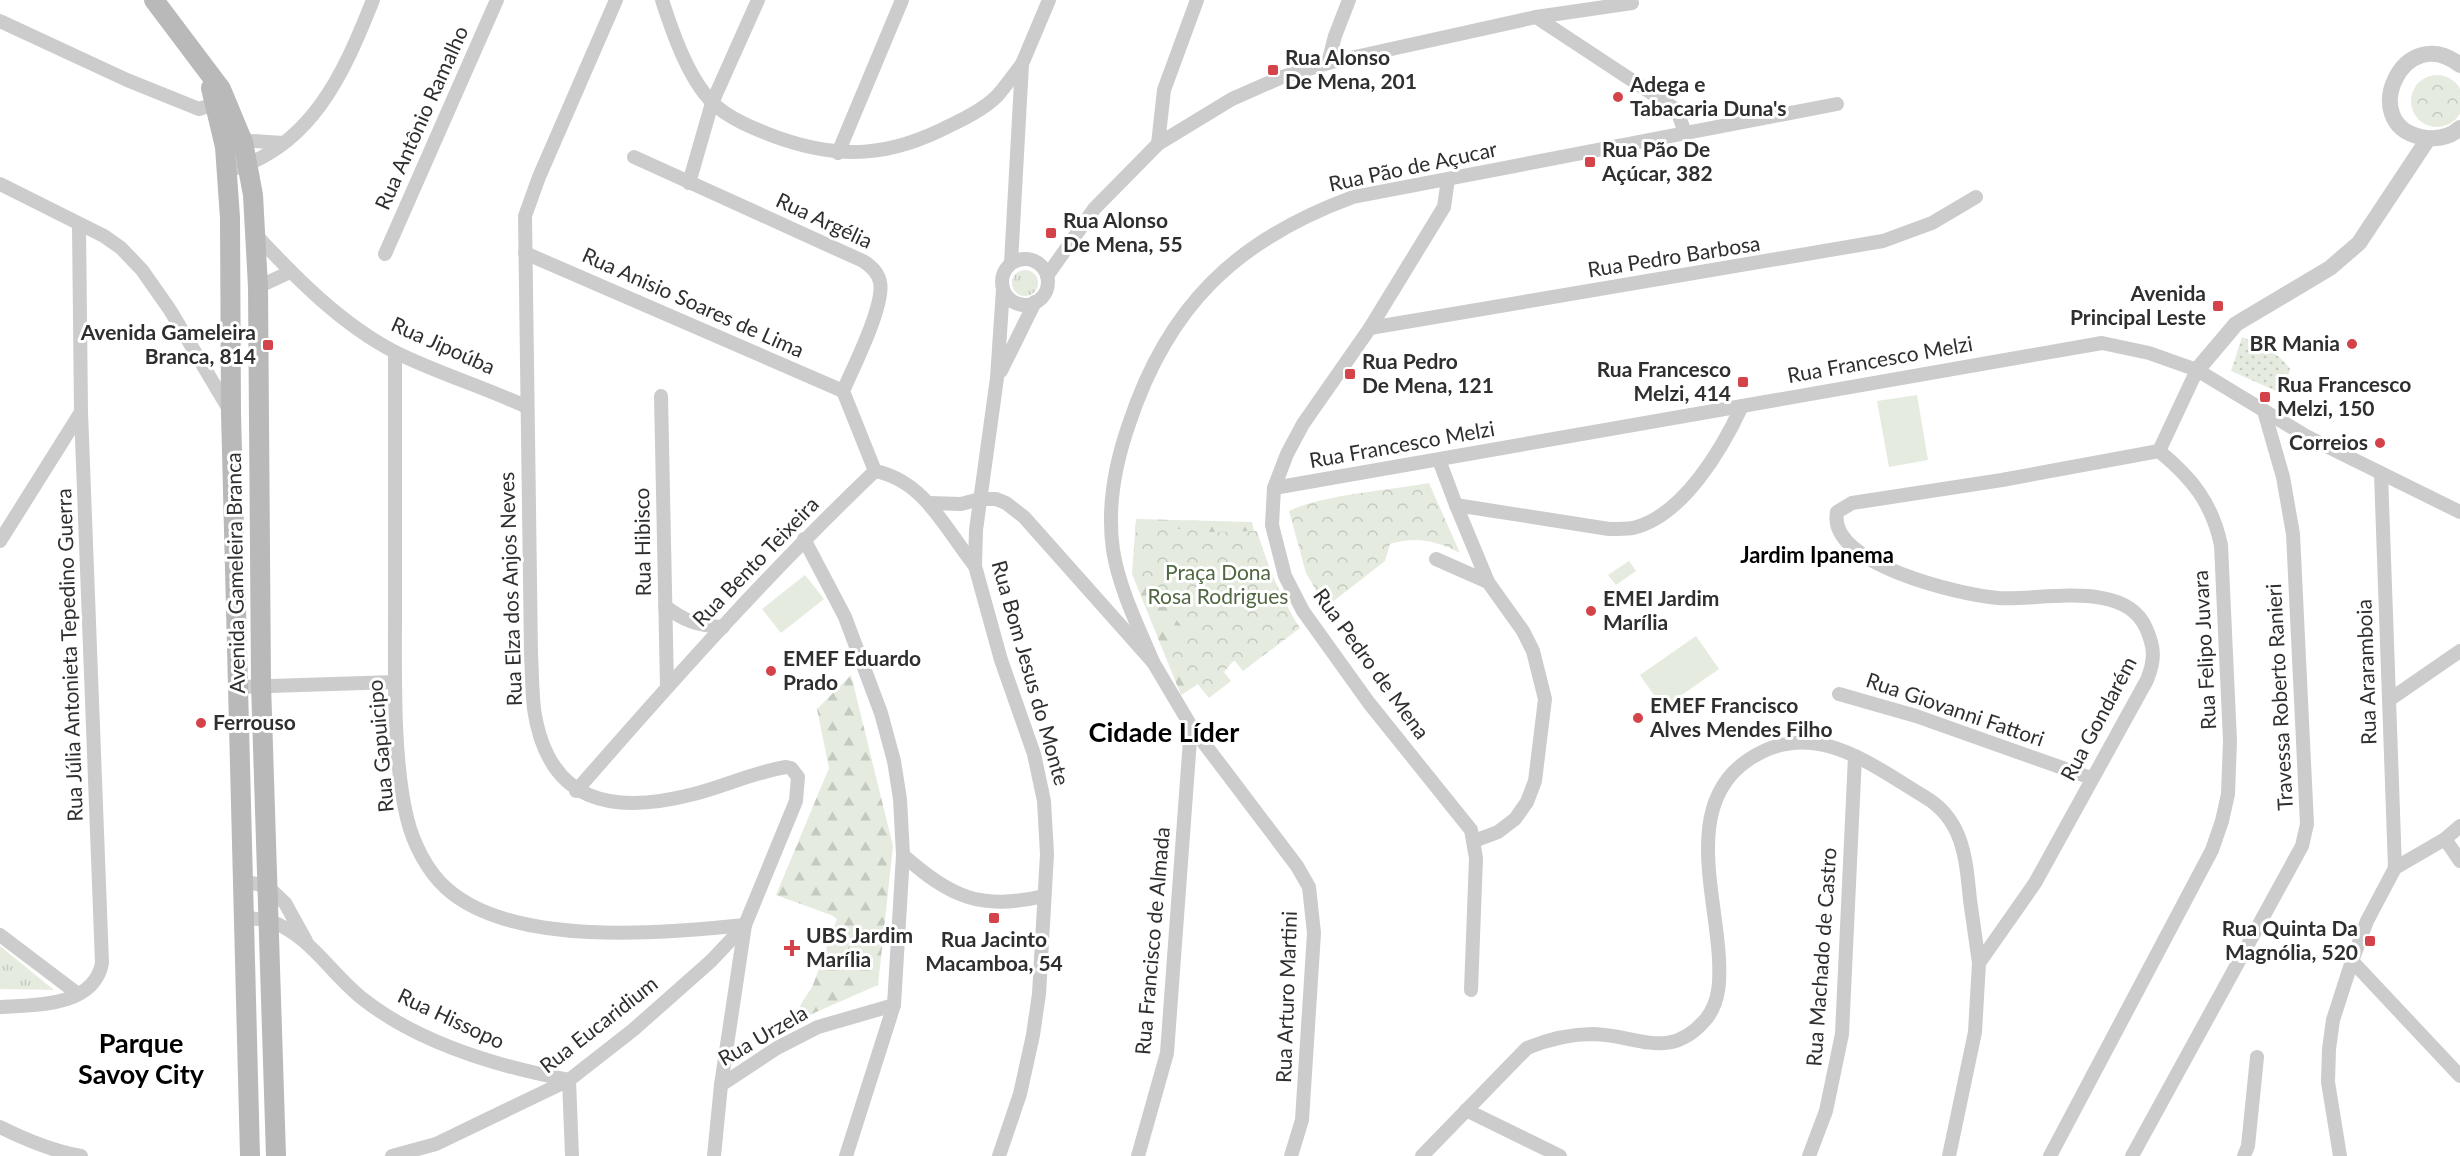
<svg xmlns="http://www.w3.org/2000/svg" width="2460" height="1156" font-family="Lato,sans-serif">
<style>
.grass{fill:url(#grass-tufts)}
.forest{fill:url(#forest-firs)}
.park{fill:url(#park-crowns)}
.garden{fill:url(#garden-dots)}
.pitch{fill:#e5ebdf}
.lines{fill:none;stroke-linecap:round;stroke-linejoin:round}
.minor{stroke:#ccc;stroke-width:14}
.tertiary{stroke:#ccc;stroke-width:16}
.secondary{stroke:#b9b9b9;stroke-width:20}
.poi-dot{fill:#d44349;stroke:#fff;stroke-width:2}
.labels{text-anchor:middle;stroke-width:6;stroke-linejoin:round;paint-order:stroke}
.poi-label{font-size:21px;font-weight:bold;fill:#2f2f2f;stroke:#fff;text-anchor:start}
.street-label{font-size:21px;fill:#2f2f2f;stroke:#fff}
.park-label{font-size:21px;fill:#516741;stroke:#fff}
.neighbourhood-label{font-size:22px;font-weight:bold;fill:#000;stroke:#fff}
.district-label{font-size:27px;font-weight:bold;fill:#000;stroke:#fff}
</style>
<defs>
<pattern id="grass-tufts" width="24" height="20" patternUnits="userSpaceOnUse" patternTransform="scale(1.5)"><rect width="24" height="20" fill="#e5ebdf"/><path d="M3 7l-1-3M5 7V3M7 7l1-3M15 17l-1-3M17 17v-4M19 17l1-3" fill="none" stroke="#c5cac0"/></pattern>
<pattern id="forest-firs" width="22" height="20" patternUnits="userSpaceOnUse" patternTransform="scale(1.5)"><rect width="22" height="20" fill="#e5ebdf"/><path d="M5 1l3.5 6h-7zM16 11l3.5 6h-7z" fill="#c5cac0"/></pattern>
<pattern id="park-crowns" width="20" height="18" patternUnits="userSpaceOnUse" patternTransform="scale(1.5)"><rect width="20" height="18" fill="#e5ebdf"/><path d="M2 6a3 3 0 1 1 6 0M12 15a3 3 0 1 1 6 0" fill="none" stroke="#c5cac0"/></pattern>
<pattern id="garden-dots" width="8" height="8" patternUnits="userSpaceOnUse" patternTransform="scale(1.5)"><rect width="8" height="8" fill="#e5ebdf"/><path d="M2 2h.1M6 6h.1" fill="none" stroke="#c5cac0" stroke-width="1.8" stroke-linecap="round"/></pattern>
</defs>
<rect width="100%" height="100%" fill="#fff"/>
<!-- grass -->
<g class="grass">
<circle cx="1025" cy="283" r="13"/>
<path d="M0 946 54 990 0 989Z"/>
</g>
<!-- forest -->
<g class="forest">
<path d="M1136 519 1252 522 1263 576 1284 629 1181 695 1132 574Z"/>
<path d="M851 675 893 846 878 985 789 1024 813 985 837 919 831 915 776 895 829 768 817 709Z"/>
</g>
<!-- park -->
<g class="park">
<circle cx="2437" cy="101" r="26"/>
<path d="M1429 483 1460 553C1437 541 1416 536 1390 544L1385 561 1326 607 1306 573 1289 511C1321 495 1391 490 1429 483Z"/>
<path d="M1135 525 1213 532 1257 531C1268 566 1280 597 1300 628L1243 671 1234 660 1224 672 1231 681 1209 698 1196 682 1189 683 1168 649 1188 634 1160 600 1150 604 1139 564Z"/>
</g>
<!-- garden -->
<path class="garden" d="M2242 337C2260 346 2279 352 2290 369L2283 394 2231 371Z"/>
<!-- pitch -->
<g class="pitch">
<path d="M1917 395 1928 460 1889 467 1877 401Z"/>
<path d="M1629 561 1636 571 1616 585 1608 575Z"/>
<path d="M805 575 824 599 781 633 762 609Z"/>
<path d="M1696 636 1719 669 1663 708 1640 675Z"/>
</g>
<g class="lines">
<!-- minor -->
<g class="minor">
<path d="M616 0 539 177 525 216 531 654C532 672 532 691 534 709 548 804 613 815 694 794 725 786 755 772 786 767L791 768 798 777 796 801 745 925 721 1085 714 1156"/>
<path d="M662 0C672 31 688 78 712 102 727 118 755 129 776 137 840 160 890 157 951 125 966 118 985 108 997 96 1006 86 1014 74 1022 64"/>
<path d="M1536 17 1677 110 1685 133"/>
<path d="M0 21 127 80 199 109 221 102"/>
<path d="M1328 63 1335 36 1349 0"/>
<path d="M237 140 283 143"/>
<path d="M1158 144 1164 90 1197 0"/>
<path d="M838 153 902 0"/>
<path d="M634 157 863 261C871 266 878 272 880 282 885 305 853 368 843 391L875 471"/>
<path d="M227 171C311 149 344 73 373 0"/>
<path d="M1448 179 1444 207 1370 328 1303 424 1287 454 1274 488 1272 525 1285 576 1303 611 1369 703 1471 830 1476 858 1471 990"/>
<path d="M689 183 712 103 758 0"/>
<path d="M0 184 104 236 121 248 142 270 170 310 230 411"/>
<path d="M255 234C296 278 341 324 395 352 437 373 484 387 527 407"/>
<path d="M525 253 843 391"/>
<path d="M385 254 497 0"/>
<circle cx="1025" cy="282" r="23"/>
<path d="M1011 263 1022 64 1049 0"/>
<path d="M1047 276 1094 209 1158 144 1232 99 1282 77 1328 63 1536 17 1632 3"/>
<path d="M258 287 290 272"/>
<path d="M1370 328 1883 241 1932 223 1976 197"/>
<path d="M395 352C395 441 395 530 395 619 395 679 393 760 407 818 413 843 427 871 446 888 512 948 664 933 745 925"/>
<path d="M1001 371 1035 302"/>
<path d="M661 396 667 687"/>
<path d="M2159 451 2197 370"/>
<path d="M1439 460 1456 505 1609 529C1617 529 1625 529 1633 528 1683 516 1722 449 1742 406"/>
<path d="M2381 474 2395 868"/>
<path d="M1274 488 2102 343 2149 353 2197 370 2306 436 2460 512"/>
<path d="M930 503 961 504 980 499H996L1006 503 1024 517 1153 662 1191 726 1297 866 1309 887 1314 933 1302 1120 1291 1156"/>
<path d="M1456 505 1488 582"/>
<path d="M804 539 845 617 881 713 894 761 900 799 903 855 894 1005 846 1156"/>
<path d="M0 541 81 412"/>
<path d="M1436 559 1488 582 1523 631 1533 651 1545 699 1535 781 1527 802 1515 819 1498 832 1474 841"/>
<path d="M665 606C684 621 698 626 723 627"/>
<path d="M1153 662C1138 626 1119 588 1113 550 1107 508 1115 464 1129 424 1168 306 1236 240 1353 197L1837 104"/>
<path d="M238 687 395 682"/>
<path d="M1839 694 1916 716 2091 778"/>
<path d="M2389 700 2460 651"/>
<path d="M576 791C672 681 769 572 875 471 925 481 945 529 975 566"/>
<path d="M2445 839 2460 861"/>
<path d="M903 855C950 897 981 911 1044 896"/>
<path d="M241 881 267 886 285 903 306 941"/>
<path d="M243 918C251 919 262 918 270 921 310 935 331 974 363 999 420 1044 500 1067 569 1080L572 1156"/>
<path d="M0 935 78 994"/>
<path d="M2352 961 2460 1076"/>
<path d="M0 1007C35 1005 94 1007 102 963L81 412 79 225"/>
<path d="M721 1085 777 1048 818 1027 894 1005"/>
<path d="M1466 1110 1560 1156"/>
<path d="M0 1127C26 1140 52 1151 81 1156"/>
<path d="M392 1156 436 1144 569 1080 633 1030 711 961 745 925"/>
<path d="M999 1156 1020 1094 1033 1035 1039 994 1047 854 1044 801 1034 754 1001 660 975 566 976 530 997 378 1003 289"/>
<path d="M1138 1156 1167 1053 1191 726"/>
<path d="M1422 1156 1527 1048C1549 1039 1569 1034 1593 1034 1638 1035 1670 1062 1706 1019 1720 1002 1720 979 1719 959 1716 894 1683 804 1748 760 1812 716 1870 764 1925 797 1964 820 1966 860 1970 900 1973 921 1976 942 1979 963"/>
<path d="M1809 1156 1826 1111 1842 1034 1855 756"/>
<path d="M1949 1156 1975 1032 1979 963 2035 883 2147 680C2155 660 2155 648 2146 628 2125 579 2041 601 1998 598 1961 595 1827 564 1837 512L1852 503 2002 480 2159 451C2192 478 2212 503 2221 545L2230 741 2228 794 2222 821 2212 850 2050 1156"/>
<path d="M2132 1156 2302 846 2307 824 2293 534 2283 477 2264 411"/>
<path d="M2244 1156 2248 1146 2257 1057"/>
<path d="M2340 1156 2328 1082 2329 1049 2333 1020 2352 961 2367 921 2395 868 2445 839 2460 826"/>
</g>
<!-- tertiary -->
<g class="tertiary">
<path d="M2460 65C2403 20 2357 124 2421 137 2436 140 2449 138 2460 128"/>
<path d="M2197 370 2236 324 2330 268 2359 243 2428 139"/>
</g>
<!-- secondary -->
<g class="secondary">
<path d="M154 0 221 89 243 142 253 195 258 287 261 684 276 1156"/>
<path d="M211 88 225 147 230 218 231 413 250 1156"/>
</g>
</g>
<!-- markers -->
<g class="poi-dot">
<rect x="1267" y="64" width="12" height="12" rx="3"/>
<circle cx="1618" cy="97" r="6"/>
<rect x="1584" y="156" width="12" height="12" rx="3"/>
<rect x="1045" y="227" width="12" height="12" rx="3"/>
<rect x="2212" y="300" width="12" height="12" rx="3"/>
<circle cx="2352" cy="344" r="6"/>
<rect x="262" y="339" width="12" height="12" rx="3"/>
<rect x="1344" y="368" width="12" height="12" rx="3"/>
<rect x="1737" y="376" width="12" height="12" rx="3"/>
<rect x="2259" y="391" width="12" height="12" rx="3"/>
<circle cx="2380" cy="443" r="6"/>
<circle cx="1591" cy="611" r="6"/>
<circle cx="771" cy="671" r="6"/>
<circle cx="1638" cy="718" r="6"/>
<circle cx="201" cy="723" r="6"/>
<rect x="988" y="912" width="12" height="12" rx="3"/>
<rect x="2364" y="935" width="12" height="12" rx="3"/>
<path d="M789 939h6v6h6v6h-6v6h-6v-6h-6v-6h6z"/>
</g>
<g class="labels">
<!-- poi labels -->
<g class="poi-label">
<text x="1285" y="65">Rua Alonso<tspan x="1285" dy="24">De Mena, 201</tspan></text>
<text x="1630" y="92">Adega e<tspan x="1630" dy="24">Tabacaria Duna's</tspan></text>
<text x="1602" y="157">Rua Pão De<tspan x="1602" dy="24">Açúcar, 382</tspan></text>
<text x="1063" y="228">Rua Alonso<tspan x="1063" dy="24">De Mena, 55</tspan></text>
<text x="2206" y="301" text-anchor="end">Avenida<tspan x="2206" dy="24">Principal Leste</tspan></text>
<text x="256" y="340" text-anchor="end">Avenida Gameleira<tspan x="256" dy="24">Branca, 814</tspan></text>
<text x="2340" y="351" text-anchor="end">BR Mania</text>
<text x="1362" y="369">Rua Pedro<tspan x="1362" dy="24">De Mena, 121</tspan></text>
<text x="1731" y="377" text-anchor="end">Rua Francesco<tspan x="1731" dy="24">Melzi, 414</tspan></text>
<text x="2277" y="392">Rua Francesco<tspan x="2277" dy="24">Melzi, 150</tspan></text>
<text x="2368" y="450" text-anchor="end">Correios</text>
<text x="1603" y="606">EMEI Jardim<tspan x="1603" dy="24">Marília</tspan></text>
<text x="783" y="666">EMEF Eduardo<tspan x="783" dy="24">Prado</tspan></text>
<text x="1650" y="713">EMEF Francisco<tspan x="1650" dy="24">Alves Mendes Filho</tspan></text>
<text x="213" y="730">Ferrouso</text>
<text x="2358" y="936" text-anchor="end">Rua Quinta Da<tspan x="2358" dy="24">Magnólia, 520</tspan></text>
<text x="806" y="943">UBS Jardim<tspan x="806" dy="24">Marília</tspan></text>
<text x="994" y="947" text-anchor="middle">Rua Jacinto<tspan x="994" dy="24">Macamboa, 54</tspan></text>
</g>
<!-- street labels -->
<g class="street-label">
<text transform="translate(422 118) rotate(-66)" y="7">Rua Antônio Ramalho</text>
<text transform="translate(1413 167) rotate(-12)" y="7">Rua Pão de Açucar</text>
<text transform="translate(824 221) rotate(25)" y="7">Rua Argélia</text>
<text transform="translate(1674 257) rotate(-9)" y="7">Rua Pedro Barbosa</text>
<text transform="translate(693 303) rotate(24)" y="7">Rua Anisio Soares de Lima</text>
<text transform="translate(443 346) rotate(24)" y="7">Rua Jipoúba</text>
<text transform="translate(1880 360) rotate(-10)" y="7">Rua Francesco Melzi</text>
<text transform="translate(1402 445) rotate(-10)" y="7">Rua Francesco Melzi</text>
<text transform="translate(643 542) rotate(-91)" y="7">Rua Hibisco</text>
<text transform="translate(756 562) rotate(-46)" y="7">Rua Bento Teixeira</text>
<text transform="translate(236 573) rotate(-91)" y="7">Avenida Gameleira Branca</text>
<text transform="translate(511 589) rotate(-92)" y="7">Rua Elza dos Anjos Neves</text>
<text transform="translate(2205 650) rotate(-93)" y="7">Rua Felipo Juvara</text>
<text transform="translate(70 655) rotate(-92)" y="7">Rua Júlia Antonieta Tepedino Guerra</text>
<text transform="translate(1371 664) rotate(54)" y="7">Rua Pedro de Mena</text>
<text transform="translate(2367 672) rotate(-92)" y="7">Rua Araramboia</text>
<text transform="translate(1030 673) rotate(74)" y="7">Rua Bom Jesus do Monte</text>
<text transform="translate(2280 697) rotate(-93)" y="7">Travessa Roberto Ranieri</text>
<text transform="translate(1955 710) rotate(19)" y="7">Rua Giovanni Fattori</text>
<text transform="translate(2099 719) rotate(-62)" y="7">Rua Gondarém</text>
<text transform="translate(381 746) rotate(-95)" y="7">Rua Gapuicipo</text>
<text transform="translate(1153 941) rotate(-85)" y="7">Rua Francisco de Almada</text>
<text transform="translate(1822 957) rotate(-86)" y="7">Rua Machado de Castro</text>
<text transform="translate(1287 997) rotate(-88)" y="7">Rua Arturo Martini</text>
<text transform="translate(451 1019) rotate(25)" y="7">Rua Hissopo</text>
<text transform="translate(599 1025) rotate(-38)" y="7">Rua Eucaridium</text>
<text transform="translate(763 1036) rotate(-30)" y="7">Rua Urzela</text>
</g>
<!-- park labels -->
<g class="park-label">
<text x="1218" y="580">Praça Dona<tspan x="1218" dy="24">Rosa Rodrigues</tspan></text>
</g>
<!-- neighbourhood labels -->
<g class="neighbourhood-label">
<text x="1817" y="563">Jardim Ipanema</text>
</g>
<!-- district labels -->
<g class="district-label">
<text x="1164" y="742">Cidade Líder</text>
<text x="141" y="1053">Parque<tspan x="141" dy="31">Savoy City</tspan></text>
</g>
</g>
</svg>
